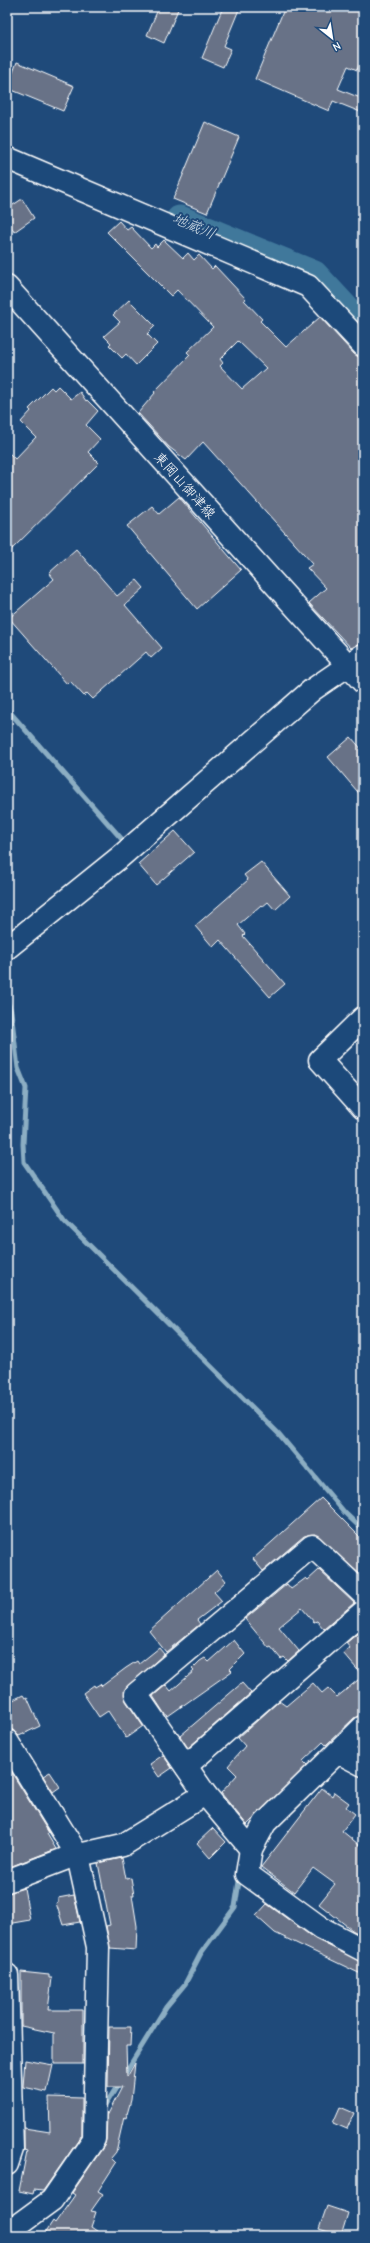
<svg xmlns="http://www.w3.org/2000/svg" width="370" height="2243" font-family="'Comic Neue','Klee One',sans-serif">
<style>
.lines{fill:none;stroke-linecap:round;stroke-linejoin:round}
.stream{stroke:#8caec3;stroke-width:5}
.river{stroke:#40789b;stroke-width:29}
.building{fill:#677287;stroke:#fff;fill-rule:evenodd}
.minor-casing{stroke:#fff;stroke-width:25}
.major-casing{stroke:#fff;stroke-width:25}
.minor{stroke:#1f4a7a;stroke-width:22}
.major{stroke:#1f4a7a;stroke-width:22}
.labels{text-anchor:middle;stroke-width:4;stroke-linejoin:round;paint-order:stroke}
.street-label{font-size:14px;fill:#fff;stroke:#1f4a7a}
.water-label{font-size:15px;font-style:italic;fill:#cfdde6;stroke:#1f4a7a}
</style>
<rect width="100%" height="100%" fill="#1f4a7a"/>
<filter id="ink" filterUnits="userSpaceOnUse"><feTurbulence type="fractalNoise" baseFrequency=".025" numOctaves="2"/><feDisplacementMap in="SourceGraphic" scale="8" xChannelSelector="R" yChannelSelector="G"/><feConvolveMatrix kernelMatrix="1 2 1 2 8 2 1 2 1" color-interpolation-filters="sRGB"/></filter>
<g filter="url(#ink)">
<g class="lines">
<!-- stream -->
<g class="stream">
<path d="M7 709 127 845"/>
<path d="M7 998 11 1012 18 1068 26 1088 23 1144 24 1162 64 1220 279 1434 345 1513 363 1530"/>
<path d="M103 2109 166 2007 185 1984 201 1953 235 1907 240 1875"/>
</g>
<!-- river -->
<path class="river" d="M180 220 314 275 363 328"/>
</g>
<!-- building -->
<g class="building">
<path d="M159 7H179L164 43 147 35Z"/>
<path d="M223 7H240L224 46 231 49 223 67 202 58Z"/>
<path d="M285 7H363V55L357 70 348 66 338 89 363 99V113L333 101 329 111 255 79Z"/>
<path d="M17 62 74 86 63 111 7 88Z"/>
<path d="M205 122 239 137 207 213 173 199Z"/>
<path d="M22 199 34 218 14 232 12 228 7 230V209Z"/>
<path d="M119 221 127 230 131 227 151 248 155 244 157 247 164 240 183 258 188 253 194 260 199 255 212 269 215 266 246 299 244 300 262 319 260 321 286 347 320 317 354 354 363 360V643L351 648 309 603 326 588 307 568 313 564 203 442 186 460 169 447 138 413 155 393 154 392 190 355 187 352 213 327 177 290 171 296 107 232ZM238 341 266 368 242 389 220 366 223 363 220 359Z"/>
<path d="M129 300 155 326 147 334 157 344 136 365 126 354 122 358 109 345 111 343 104 336 120 322 113 315Z"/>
<path d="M58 386 71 399 80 392 86 401 87 400 98 411 86 425 100 439 88 452 99 463 7 554V451L15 459 36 437 21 422 31 411 29 409 51 387 54 390Z"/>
<path d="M179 497 241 570 197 609 127 526 152 506 159 514Z"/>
<path d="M76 549 117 596 137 580 144 588 125 605 162 648 151 658 146 652 93 699 87 693 84 696 70 681 67 684 9 618 54 579 49 573Z"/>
<path d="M351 737 363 751V798L328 757Z"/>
<path d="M175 831 194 852 156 885 138 864Z"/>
<path d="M261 862 290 896 275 910 268 902 262 907 261 905 238 925 245 934 243 936 285 984 270 997 220 940 213 947 195 926 248 880 244 875Z"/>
<path d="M321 1498 363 1540V1577L315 1534 304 1536 263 1571 253 1559Z"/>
<path d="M217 1570 226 1581 214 1592 222 1601 197 1620 200 1624 166 1652 149 1631Z"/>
<path d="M319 1570 354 1603 324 1629 317 1621 314 1622 302 1608 279 1627 299 1651 288 1661 284 1657 281 1659 271 1647 269 1648 245 1619 287 1584 291 1589 306 1578 308 1580Z"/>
<path d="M363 1629V1714L354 1718 326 1745 323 1742 303 1761 307 1765 247 1825 221 1793 237 1775 228 1766 245 1746 238 1738 279 1701 286 1706 313 1683 322 1693 328 1688 337 1697 363 1676 343 1653 350 1648 346 1643Z"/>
<path d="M234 1640 245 1654 230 1669 232 1671 168 1716 164 1713 153 1696 166 1685 171 1691 194 1671 192 1669 200 1661 205 1658 209 1662Z"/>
<path d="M159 1648 164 1654 124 1690 126 1701 143 1726 126 1738 108 1711 99 1717 83 1693 94 1685 95 1687 100 1684 102 1686 126 1668 137 1661 139 1664Z"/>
<path d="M242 1683 251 1693 188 1748 180 1736Z"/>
<path d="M23 1695 25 1698 27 1697 40 1726 19 1736 13 1730 7 1729V1706L12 1704 11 1701Z"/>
<path d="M163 1755 172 1768 159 1777 150 1764Z"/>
<path d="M7 1765 49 1833 47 1834 56 1849 7 1868Z"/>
<path d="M50 1772 60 1787 53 1792 43 1776Z"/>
<path d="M322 1788 332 1796 334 1792 349 1803 346 1807 355 1814 342 1831 363 1848V1936L352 1930 319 1904 335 1884 313 1868 294 1892 261 1867Z"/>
<path d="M213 1828 226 1842 210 1858 197 1843Z"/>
<path d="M122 1858 126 1879 131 1878 134 1895H132L137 1926 136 1950 110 1948 106 1926 110 1925 98 1863Z"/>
<path d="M24 1888 30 1920 7 1924V1893Z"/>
<path d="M74 1895 80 1922 63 1925 56 1903 58 1902V1898Z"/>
<path d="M267 1904 315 1939 363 1962V1975L275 1933 256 1916Z"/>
<path d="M21 1972 49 1975V1978H52L48 2010H83V2064H54V2033L21 2026Z"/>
<path d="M109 2027H131L130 2046H126L127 2077 135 2063 131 2100 126 2118 124 2117 116 2152 111 2158 116 2163 98 2191 103 2194 91 2211 96 2212 91 2227 104 2236H43L53 2221 55 2223 75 2195 72 2193 104 2146 106 2140 107 2116 122 2087H108Z"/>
<path d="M25 2060 53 2065 47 2092 23 2087Z"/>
<path d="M49 2097 82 2098V2135L43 2191 34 2190 33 2194 19 2191 27 2151 24 2150V2128L50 2132Z"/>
<path d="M340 2107 354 2113 347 2129 333 2123Z"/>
<path d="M327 2206 348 2213 341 2236 319 2229Z"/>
</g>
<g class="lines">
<defs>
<g id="minor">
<path d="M7 158 308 286 363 345"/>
<path d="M7 948 120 857 312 690 363 655"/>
<path d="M363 1018 320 1060 363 1108"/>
<path d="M363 1727 265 1823 251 1849 247 1874 321 1928 363 1950"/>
<path d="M7 1741 78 1856 98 1947 94 2139 52 2200 7 2233"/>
<path d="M338 1752 363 1765"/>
<path d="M186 1766 363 1612"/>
<path d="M251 1849 205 1794 136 1694 312 1546 363 1594"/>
<path d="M7 1881 70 1857 123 1845 205 1794"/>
<path d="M7 1975 12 2149 7 2164"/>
</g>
<path id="major" d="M7 287 363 682"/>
</defs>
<!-- minor casing -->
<use href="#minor" class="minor-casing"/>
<!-- major casing -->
<use href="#major" class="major-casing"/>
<!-- minor -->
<use href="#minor" class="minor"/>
<!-- major -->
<use href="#major" class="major"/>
</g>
</g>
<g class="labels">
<!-- street labels -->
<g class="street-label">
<text transform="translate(185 485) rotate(48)" y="5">東岡山御津線</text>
</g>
<!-- water labels -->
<g class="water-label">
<text transform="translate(194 226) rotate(23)" y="5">地蔵川</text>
</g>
</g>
<!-- margin -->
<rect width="370" height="2243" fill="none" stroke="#1f4a7a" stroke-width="24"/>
<rect x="12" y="12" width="346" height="2219" fill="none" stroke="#fff" stroke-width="1.5" filter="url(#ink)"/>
<!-- north arrow -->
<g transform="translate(332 38) rotate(150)" stroke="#1f4a7a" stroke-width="3" paint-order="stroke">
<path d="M0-3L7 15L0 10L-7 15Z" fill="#ffffff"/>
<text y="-6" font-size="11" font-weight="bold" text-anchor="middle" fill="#ffffff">N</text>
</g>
</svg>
